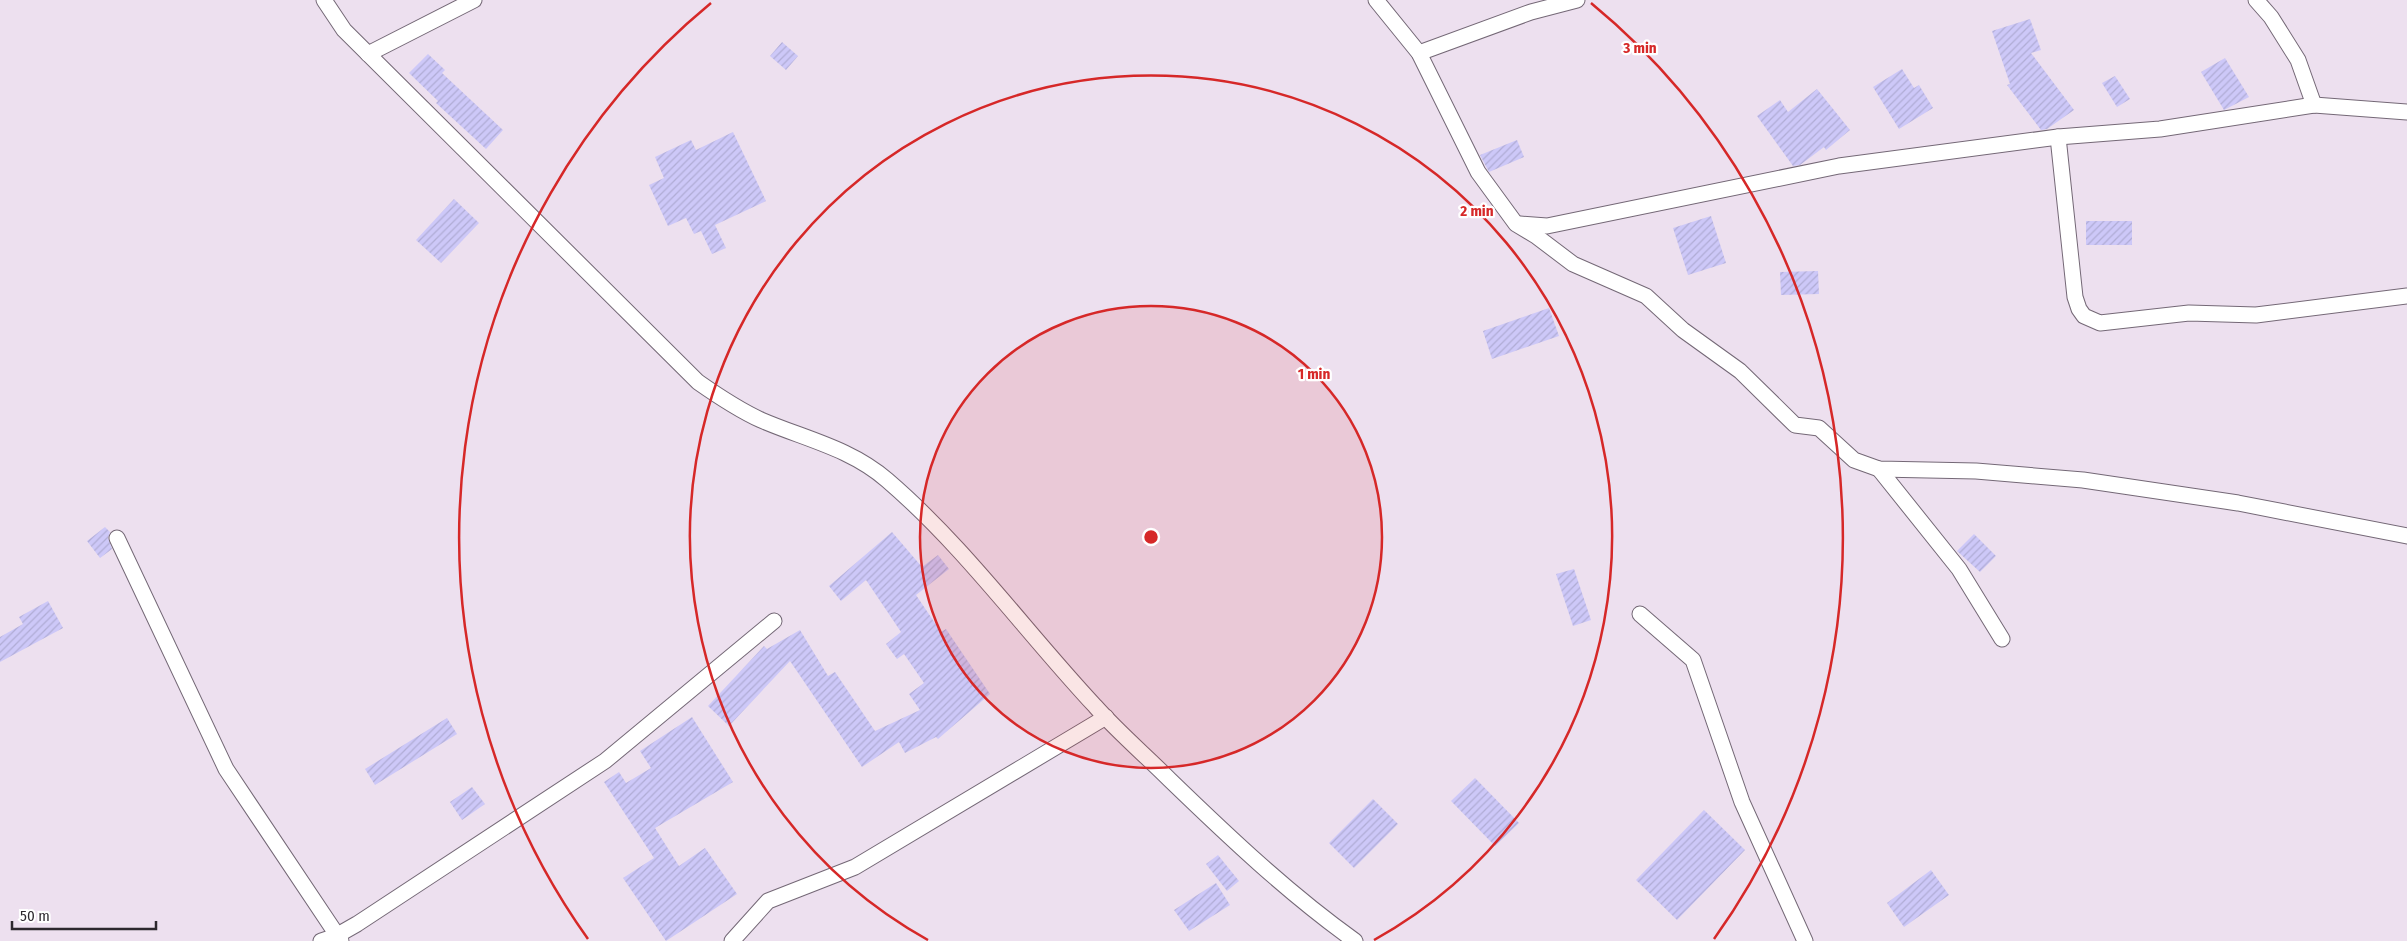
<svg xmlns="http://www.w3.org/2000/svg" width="2407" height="941" viewBox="0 0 2407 941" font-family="'Fira Sans Condensed',sans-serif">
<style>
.building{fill:url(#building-hatch)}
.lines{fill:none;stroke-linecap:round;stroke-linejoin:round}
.street-casing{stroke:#746876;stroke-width:17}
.street{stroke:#fff;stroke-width:15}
.ring{fill:none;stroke:#d62828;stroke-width:2.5}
.centre{fill:#d62828;stroke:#fff;stroke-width:2.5}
.ring-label{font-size:15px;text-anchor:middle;font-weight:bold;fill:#d62828;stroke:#fff;stroke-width:4.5;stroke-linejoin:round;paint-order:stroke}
</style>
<defs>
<pattern id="building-hatch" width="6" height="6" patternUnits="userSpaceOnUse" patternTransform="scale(1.25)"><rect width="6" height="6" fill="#cdc8f8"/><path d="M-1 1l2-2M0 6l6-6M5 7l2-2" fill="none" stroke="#b0acd5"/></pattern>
</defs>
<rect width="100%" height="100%" fill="#ede0ef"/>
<g class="building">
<polygon points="2030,19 2041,50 2031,53 2074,110 2047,129 2041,130 2007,85 2010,84 1992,31"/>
<polygon points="782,42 798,56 786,70 770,56"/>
<polygon points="428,54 445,70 442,73 503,130 486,149 436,103 438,101 409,73"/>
<polygon points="2225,58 2249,97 2224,110 2201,72"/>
<polygon points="1902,69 1914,88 1919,85 1933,108 1899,129 1873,87"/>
<polygon points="2115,76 2130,99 2117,107 2102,83"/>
<polygon points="1817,89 1850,130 1826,150 1824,147 1800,165 1793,166 1757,116 1780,100 1788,112"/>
<polygon points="733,132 766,201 715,225 726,248 712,254 701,231 694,234 686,218 668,226 649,185 664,178 655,157 691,140 696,150"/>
<polygon points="1517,140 1524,157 1489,172 1480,155"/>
<polygon points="454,199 479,223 441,263 416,240"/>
<polygon points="1711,216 1726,263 1688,275 1673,228"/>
<rect x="2086" y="221" width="46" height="24"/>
<polygon points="1818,271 1819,294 1781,295 1780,272"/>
<polygon points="1549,308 1559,336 1492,359 1483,331"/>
<polygon points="105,527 110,532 108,538 112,549 100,558 87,541"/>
<polygon points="892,532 922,567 938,555 949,569 916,595 941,632 946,629 990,694 938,739 936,737 905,753 899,742 862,767 790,661 729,726 708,706 764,646 767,649 800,630 828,676 835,672 875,731 920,710 909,694 924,683 904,654 897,659 886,644 901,632 866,580 841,601 829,586"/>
<polygon points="1974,534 1996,556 1980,572 1957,551"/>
<polygon points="1574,569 1591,620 1573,626 1556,574"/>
<polygon points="48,601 63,628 0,662 0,637 23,624 19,617"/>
<polygon points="692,717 733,782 655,828 679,866 705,848 737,894 666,941 623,878 654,858 604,782 619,772 626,783 651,768 640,751"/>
<polygon points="447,718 457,734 375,785 365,769"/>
<polygon points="1475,778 1519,823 1495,846 1451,801"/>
<polygon points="472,787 485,804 462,820 450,802"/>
<polygon points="1373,799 1398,824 1354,868 1329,843"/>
<polygon points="1704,810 1745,850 1677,920 1636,880"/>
<polygon points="1218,855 1239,881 1227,891 1206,864"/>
<polygon points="1931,870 1949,895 1904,927 1887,903"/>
<polygon points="1216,883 1230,905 1189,931 1174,910"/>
</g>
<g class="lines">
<defs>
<g id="street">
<path d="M324,0L344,30L698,382C718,396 739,410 761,420C805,439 850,448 887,480C965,547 1025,631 1095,706C1118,732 1145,755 1170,780C1229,837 1288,893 1355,941"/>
<polyline points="1376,0 1419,53 1478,172 1516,224 1536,236 1573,264 1646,296 1683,330 1740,371 1795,425 1819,428 1854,460 1879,469 1976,471 2083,480 2238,503 2407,536"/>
<polyline points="2256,0 2271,17 2298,60 2314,105"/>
<polyline points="1419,53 1531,12 1577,0"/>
<polyline points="368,54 474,0"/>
<polyline points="2058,137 2075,297 2079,309 2084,316 2100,323 2189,313 2256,315 2407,296"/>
<polyline points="1520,224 1547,226 1839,166 2058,137 2160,129 2314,105 2407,112"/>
<polyline points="1879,469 1959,569 2002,639"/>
<polyline points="117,538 226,769 341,941"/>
<polyline points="1640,614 1693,660 1742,802 1805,941"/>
<polyline points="321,941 336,936 357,924 605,761 774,621"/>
<polyline points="732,941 768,901 855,867 1106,717"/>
</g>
</defs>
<use href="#street" class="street-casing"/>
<use href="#street" class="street"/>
</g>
<circle cx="1151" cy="537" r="231" fill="#d62828" fill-opacity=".12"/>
<g class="ring">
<circle cx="1151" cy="537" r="231"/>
<path d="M928 940A461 461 0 1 1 1374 940"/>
<path d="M588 939A692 692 0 0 1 711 3M1591 3A692 692 0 0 1 1714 939"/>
</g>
<circle cx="1151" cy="537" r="8" class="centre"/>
<g class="ring-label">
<text x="1640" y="53">3 min</text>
<text x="1477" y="216">2 min</text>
<text x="1314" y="379">1 min</text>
</g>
<path d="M12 921v8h144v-8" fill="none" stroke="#2d282e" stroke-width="2.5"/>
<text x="20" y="921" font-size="15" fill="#2d282e" stroke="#ffffff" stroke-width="4" paint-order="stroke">50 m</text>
</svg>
